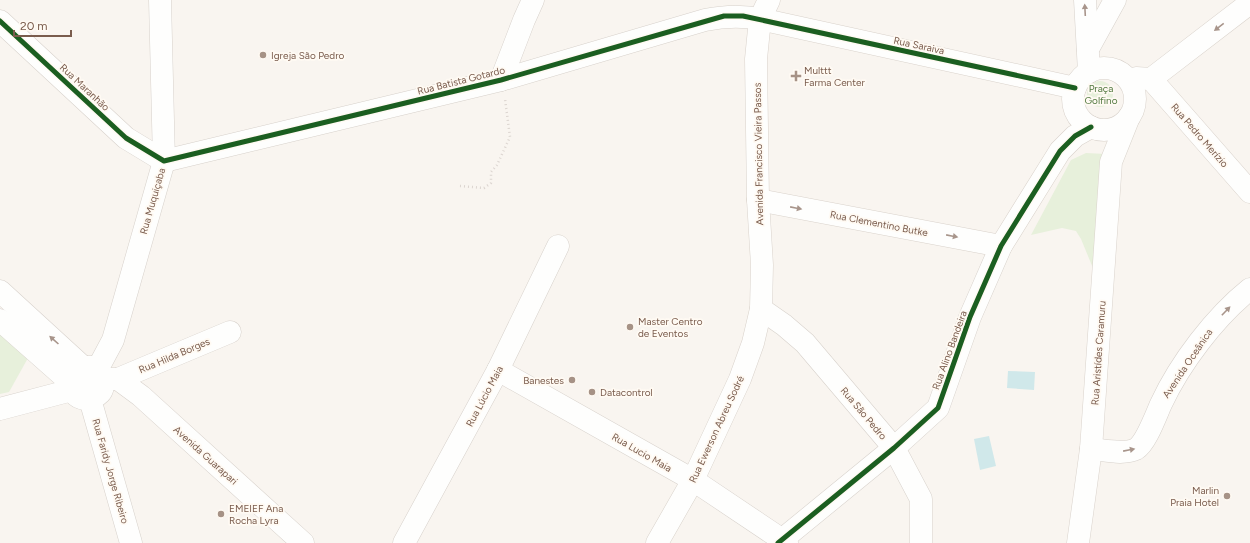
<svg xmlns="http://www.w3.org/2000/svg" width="1250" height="543" viewBox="0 0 1250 543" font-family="Figtree,sans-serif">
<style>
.green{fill:#e7f0db}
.water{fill:#d0e8ea}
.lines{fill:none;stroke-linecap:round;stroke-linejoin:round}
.street-casing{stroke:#d7d1cb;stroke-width:23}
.secondary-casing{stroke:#d9d2cb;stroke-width:23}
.path{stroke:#dcd5d0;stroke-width:2.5;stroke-dasharray:1 3;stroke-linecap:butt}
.street{stroke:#fefefd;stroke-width:22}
.secondary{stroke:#fefefd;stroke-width:22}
.cycleway-casing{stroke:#fffaf3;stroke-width:8}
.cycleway{stroke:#1b5e20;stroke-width:5}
.oneway{fill:#a8958b}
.poi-dot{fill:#a69286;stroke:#fffaf3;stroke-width:1.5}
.labels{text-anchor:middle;stroke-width:3.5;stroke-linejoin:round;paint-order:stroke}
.street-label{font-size:10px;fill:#7a5c4d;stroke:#fffaf3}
.poi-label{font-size:10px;fill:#7a5c4d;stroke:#fffaf3;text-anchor:start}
.park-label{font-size:10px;fill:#537a41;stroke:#fffaf3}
</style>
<rect width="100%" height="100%" fill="#f9f5f0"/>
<g class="green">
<circle cx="1100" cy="94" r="13"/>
<polygon points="1086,153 1106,154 1095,273 1081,239 1076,231 1062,228 1031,235 1071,160"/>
<polygon points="0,334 28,358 9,392 0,394"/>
</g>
<g class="water">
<polygon points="1008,371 1035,372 1034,390 1007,388"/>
<polygon points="989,436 996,466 980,470 974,439"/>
</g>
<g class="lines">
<defs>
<g id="street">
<polyline points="1085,0 1089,72"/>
<path d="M0,21L126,138L164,161L501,80L705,20C724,16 740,15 760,19"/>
<polyline points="1088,49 1115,0"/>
<polyline points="501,80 524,20 533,0"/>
<polyline points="0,291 83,367"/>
<polyline points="761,309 784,325 805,343 894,448 921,499 921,543"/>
<polyline points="0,320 70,382"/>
<path d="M83,367H92L97,370L87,383L103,379C104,383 103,390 100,393C81,412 54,382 83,367Z"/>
<polyline points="97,370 113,340 164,161 160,0"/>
<polyline points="498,370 693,480 787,543"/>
<polyline points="103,379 118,379 141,396 303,543"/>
<polyline points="118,379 230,332"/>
<polyline points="90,399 131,543"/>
<polyline points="0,409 72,390"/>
<path d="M1091,449C1104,450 1124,455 1136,449C1146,443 1156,415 1161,404C1180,363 1215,317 1250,289"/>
<polyline points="404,543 498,370 558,246"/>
<polyline points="778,543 894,448 938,408 970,317 1001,246"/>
</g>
<g id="secondary">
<polyline points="760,19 1075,88"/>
<circle cx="1104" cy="99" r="31"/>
<polyline points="1136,78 1151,79 1250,3"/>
<polyline points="1151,79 1250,192"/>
<polyline points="758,200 1001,246 1060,151 1075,136 1091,127"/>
<polyline points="657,543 693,480 740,379 753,343 761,309 762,265 758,200 756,59 760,19 769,0"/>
<polyline points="1078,543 1091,449 1111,162 1129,117"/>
</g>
</defs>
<use href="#street" class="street-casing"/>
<use href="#secondary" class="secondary-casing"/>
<polyline class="path" points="460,186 484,188 491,183 491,172 497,165 510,137 505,99"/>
<use href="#street" class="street"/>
<use href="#secondary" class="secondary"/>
<defs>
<g id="cycleway">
<polyline points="0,21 126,138 164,161 501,80 724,16 743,16 1075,88"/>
<polyline points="778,543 894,448 938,408 970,317 1001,246 1060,151 1075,136 1091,127"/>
</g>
</defs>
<use href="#cycleway" class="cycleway-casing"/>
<use href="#cycleway" class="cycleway"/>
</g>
<defs><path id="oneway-solid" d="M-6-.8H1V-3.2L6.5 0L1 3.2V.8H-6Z"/></defs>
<g class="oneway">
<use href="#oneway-solid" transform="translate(1085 10) rotate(-93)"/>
<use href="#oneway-solid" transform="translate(1219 27) rotate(142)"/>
<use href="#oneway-solid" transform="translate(796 208) rotate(11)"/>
<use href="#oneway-solid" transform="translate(952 236) rotate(11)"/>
<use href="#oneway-solid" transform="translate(1226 311) rotate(-46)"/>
<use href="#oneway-solid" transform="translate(54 340) rotate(-138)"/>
<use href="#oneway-solid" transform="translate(1129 450) rotate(-11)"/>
</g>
<g class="poi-dot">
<circle cx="263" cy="55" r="4"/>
<path d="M794 70h4v4h4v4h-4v4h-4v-4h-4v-4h4z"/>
<circle cx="630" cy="327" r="4"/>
<circle cx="572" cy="380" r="4"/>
<circle cx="592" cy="392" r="4"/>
<circle cx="1227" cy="496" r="4"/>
<circle cx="221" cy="514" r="4"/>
</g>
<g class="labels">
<g class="street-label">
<text transform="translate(919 45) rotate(12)" y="4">Rua Saraiva</text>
<text transform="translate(461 80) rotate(-14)" y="4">Rua Batista Gotardo</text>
<text transform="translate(85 87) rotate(43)" y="4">Rua Maranhão</text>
<text transform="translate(1200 135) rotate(49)" y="4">Rua Pedro Merízio</text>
<text transform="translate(758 154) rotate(-91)" y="4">Avenida Francisco Vieira Passos</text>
<text transform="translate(152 201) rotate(-74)" y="4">Rua Muquiçaba</text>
<text transform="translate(879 223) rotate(11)" y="4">Rua Clementino Butke</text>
<text transform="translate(949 350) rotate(-70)" y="4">Rua Alino Bandeira</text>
<text transform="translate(1098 353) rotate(-86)" y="4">Rua Aristídes Caramuru</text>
<text transform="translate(174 355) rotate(-23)" y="4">Rua Hilda Borges</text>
<text transform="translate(1187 363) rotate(-56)" y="4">Avenida Oceânica</text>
<text transform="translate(484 396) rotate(-62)" y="4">Rua Lúcio Maia</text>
<text transform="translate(864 413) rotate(50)" y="4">Rua São Pedro</text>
<text transform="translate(716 429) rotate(-65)" y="4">Rua Ewerson Abreu Sodré</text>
<text transform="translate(642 452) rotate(30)" y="4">Rua Lucio Maia</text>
<text transform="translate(206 455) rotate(42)" y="4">Avenida Guarapari</text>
<text transform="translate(111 471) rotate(74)" y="4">Rua Faridy Jorge Ribeiro</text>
</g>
<g class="poi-label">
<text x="271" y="59">Igreja São Pedro</text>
<text x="804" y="74">Multtt<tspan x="804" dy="12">Farma Center</tspan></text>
<text x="638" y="325">Master Centro<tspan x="638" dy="12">de Eventos</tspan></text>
<text x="564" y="384" text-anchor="end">Banestes</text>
<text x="600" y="396">Datacontrol</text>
<text x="1219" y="494" text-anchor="end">Marlin<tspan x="1219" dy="12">Praia Hotel</tspan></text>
<text x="229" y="512">EMEIEF Ana<tspan x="229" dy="12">Rocha Lyra</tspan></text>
</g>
<g class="park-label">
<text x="1101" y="92">Praça<tspan x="1101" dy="12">Golfino</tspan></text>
</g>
</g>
<path d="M14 30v6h57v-6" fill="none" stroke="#7a5c4d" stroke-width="2"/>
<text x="20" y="30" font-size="12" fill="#7a5c4d" stroke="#fffaf3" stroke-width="3" paint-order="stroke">20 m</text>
</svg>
